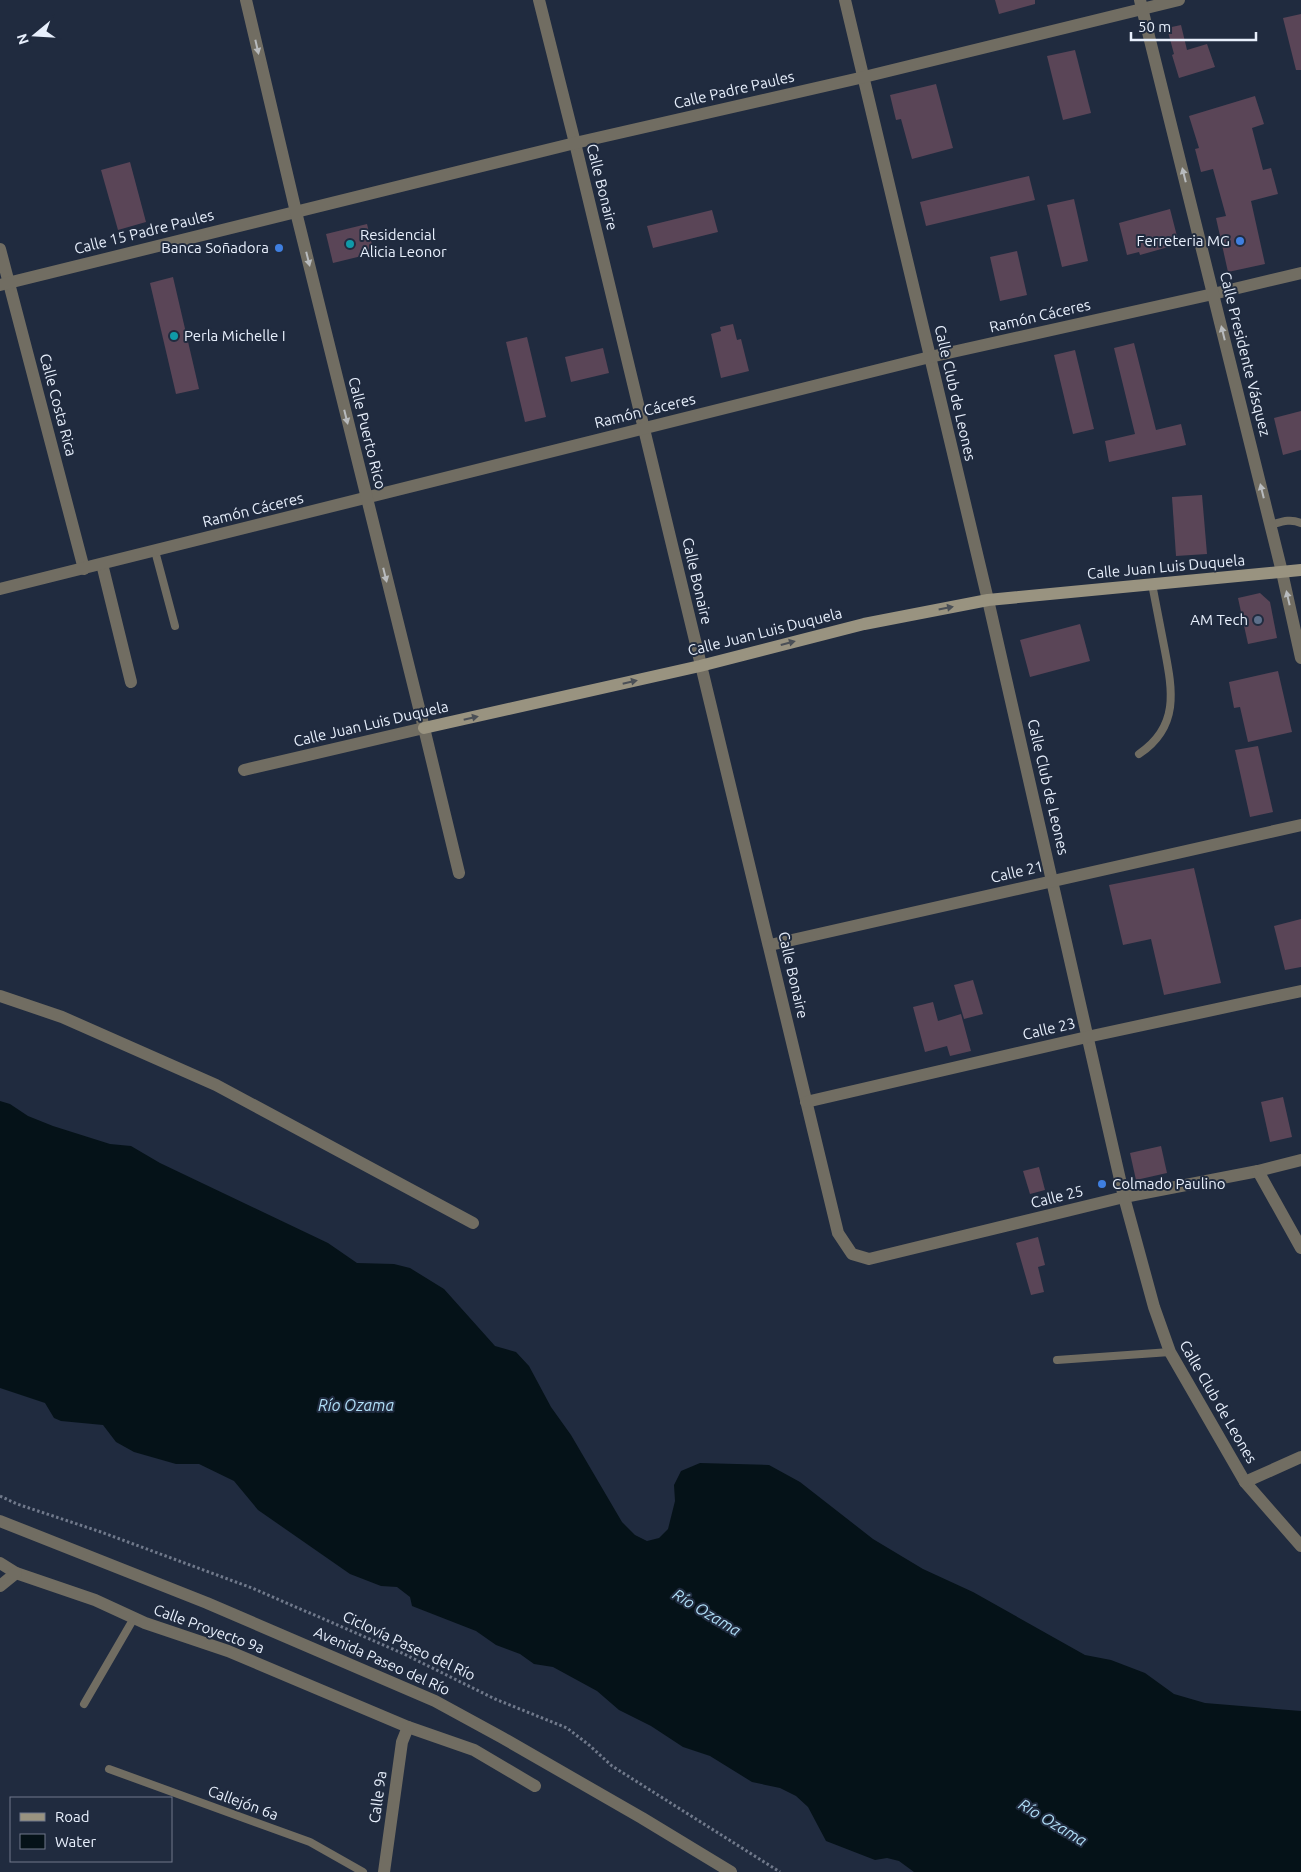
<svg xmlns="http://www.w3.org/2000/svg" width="1301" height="1872" viewBox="0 0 1301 1872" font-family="Ubuntu,sans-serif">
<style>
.water{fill:#051218}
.building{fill:#5a4557}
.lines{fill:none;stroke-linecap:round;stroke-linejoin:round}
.path{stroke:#70798b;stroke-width:3;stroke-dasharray:2.5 2.5;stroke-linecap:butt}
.service{stroke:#716d62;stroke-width:8}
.minor{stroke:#716d62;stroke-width:12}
.tertiary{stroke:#716d62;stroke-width:12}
.secondary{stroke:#999380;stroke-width:12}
.oneway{fill:#b8bbbe}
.oneway2{fill:#4a4f56}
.shop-dot{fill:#3f7fe0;stroke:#202b3f;stroke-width:2}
.culture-dot{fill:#0f9aa8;stroke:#202b3f;stroke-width:2}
.service-dot{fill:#5c6f8a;stroke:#202b3f;stroke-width:2}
.labels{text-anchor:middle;stroke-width:4;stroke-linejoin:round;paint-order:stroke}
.street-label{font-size:15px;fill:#e7effc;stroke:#202b3f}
.poi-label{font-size:15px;fill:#e7effc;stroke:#202b3f;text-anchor:start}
.water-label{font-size:16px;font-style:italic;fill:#b0dff7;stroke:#202b3f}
</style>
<rect width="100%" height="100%" fill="#202b3f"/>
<polygon class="water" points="0,1101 10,1104 28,1116 53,1126 110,1144 131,1146 160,1163 328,1243 357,1263 394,1264 410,1268 444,1289 495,1346 516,1352 529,1366 551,1407 571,1435 622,1522 635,1535 647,1541 659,1538 668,1529 675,1501 674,1485 681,1471 700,1463 769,1465 800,1482 873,1539 923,1569 973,1592 1085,1655 1111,1660 1145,1673 1174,1694 1205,1703 1301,1711 1301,1872 914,1872 899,1861 887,1858 875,1860 826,1841 808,1807 796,1796 780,1788 752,1782 710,1756 683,1747 651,1726 619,1710 597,1691 553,1667 534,1664 520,1654 496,1645 476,1631 412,1606 410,1597 397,1587 381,1586 350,1574 258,1510 234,1481 199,1464 176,1464 134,1452 116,1442 103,1425 61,1421 54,1418 45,1403 0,1388"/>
<g class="building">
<polygon points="995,0 1035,0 1035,4 999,14"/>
<polygon points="1301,14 1301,70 1296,70 1283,18"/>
<polygon points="1181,25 1187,50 1207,44 1215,67 1179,78 1172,55 1174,54 1167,28"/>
<polygon points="1075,50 1091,113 1063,120 1047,56"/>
<polygon points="936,84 953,148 912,159 901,119 896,120 890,95"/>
<polygon points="1255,96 1264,124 1252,128 1263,170 1271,168 1278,194 1251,201 1265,264 1228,272 1216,218 1226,216 1213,169 1201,172 1195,149 1199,148 1189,116"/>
<polygon points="130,162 146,222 118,230 101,170"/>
<polygon points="1029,176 1035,200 926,226 920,202"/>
<polygon points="1074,199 1088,261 1062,267 1047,205"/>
<polygon points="1170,209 1179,244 1140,255 1139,252 1127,255 1119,223"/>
<polygon points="712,210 718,232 653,248 647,226"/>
<polygon points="367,224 374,253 333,263 326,234"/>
<polygon points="1017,251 1027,295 1000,301 990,257"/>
<polygon points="173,277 199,389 176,394 150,283"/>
<polygon points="733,324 737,340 741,339 749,371 721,378 711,334 721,331 720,327"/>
<polygon points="527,337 546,417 525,422 506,342"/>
<polygon points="1134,343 1156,430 1181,424 1186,445 1109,462 1105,441 1135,434 1114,348"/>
<polygon points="603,348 609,373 571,382 565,357"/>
<polygon points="1075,350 1094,429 1073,434 1054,355"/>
<polygon points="1301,411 1301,450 1283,455 1274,418"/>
<polygon points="1202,495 1207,554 1176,556 1172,497"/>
<polygon points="1260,593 1270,602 1277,638 1248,644 1238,598"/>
<polygon points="1080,624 1090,661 1030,677 1020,640"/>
<polygon points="1278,671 1292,732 1248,742 1240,707 1234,708 1229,682"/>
<polygon points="1258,746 1273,812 1250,817 1235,750"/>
<polygon points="1194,868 1221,983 1164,995 1151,939 1123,945 1109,885"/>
<polygon points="1301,919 1301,967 1285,970 1274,926"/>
<polygon points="973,980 983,1014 964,1019 954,985"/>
<polygon points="933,1002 938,1021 961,1014 971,1051 950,1056 947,1046 925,1052 913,1007"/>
<polygon points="1283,1097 1292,1137 1270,1142 1261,1102"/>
<polygon points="1161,1146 1167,1173 1136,1180 1130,1153"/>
<polygon points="1039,1167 1045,1190 1030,1194 1023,1171"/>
<polygon points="1038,1237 1045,1265 1038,1267 1044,1292 1031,1295 1016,1243"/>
</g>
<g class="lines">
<polyline class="path" points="0,1496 17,1504 101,1532 252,1588 402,1653 495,1699 567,1728 589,1745 612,1766 780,1872"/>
<g class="service">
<path d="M1270,525C1281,522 1290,518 1301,523"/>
<polyline points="155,551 175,626"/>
<path d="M1139,754C1181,726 1172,688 1164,646C1160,625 1156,605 1152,584"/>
<polyline points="1057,1360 1170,1352"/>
<polyline points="84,1704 134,1618"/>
<polyline points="109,1769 310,1842 363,1872"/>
</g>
<g class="minor">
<polyline points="539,0 575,143 838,1233 852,1254 869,1259 1124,1197 1258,1171 1301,1160"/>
<polyline points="845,0 988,600 1124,1197 1154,1307 1170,1352 1245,1482 1301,1546"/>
<polyline points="0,249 84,569"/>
<polyline points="0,285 575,143 864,77 1179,0"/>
<polyline points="102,564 131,682"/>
<polyline points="0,589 930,357 1213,294 1301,273"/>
<polyline points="244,770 424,728 459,873"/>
<polyline points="770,945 1301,825"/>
<polyline points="0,996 62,1017 216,1085 473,1223"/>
<polyline points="806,1102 1087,1037 1301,991"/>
<polyline points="1258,1171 1301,1248"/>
<polyline points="1245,1482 1301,1457"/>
<polyline points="0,1563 16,1573 95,1600 145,1623 228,1651 408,1727 474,1750 535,1786"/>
<polyline points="0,1586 16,1573"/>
<polyline points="384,1872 402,1742 408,1727"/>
</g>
<g class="tertiary">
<polyline points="246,0 296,212 424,728"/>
<polyline points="1140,0 1282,572 1301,658"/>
<polyline points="0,1521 207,1603 435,1701 501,1737 642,1818 731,1872"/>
</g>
<polyline class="secondary" points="424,728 700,666 864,624 988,600 1301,570"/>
</g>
<defs><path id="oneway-solid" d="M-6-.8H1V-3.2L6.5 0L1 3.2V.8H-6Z" transform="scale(1.25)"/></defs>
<g class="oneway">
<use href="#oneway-solid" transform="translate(257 47) rotate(77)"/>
<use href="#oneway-solid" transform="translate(1184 175) rotate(-104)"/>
<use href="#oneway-solid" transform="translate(308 259) rotate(76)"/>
<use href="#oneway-solid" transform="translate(1223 333) rotate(-104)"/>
<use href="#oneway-solid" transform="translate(346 417) rotate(76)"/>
<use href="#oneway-solid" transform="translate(1262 491) rotate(-104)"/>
<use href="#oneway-solid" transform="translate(385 575) rotate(76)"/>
<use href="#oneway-solid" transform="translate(1288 598) rotate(-103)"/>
</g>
<g class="oneway2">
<use href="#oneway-solid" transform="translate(946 608) rotate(-11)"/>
<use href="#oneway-solid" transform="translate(788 643) rotate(-15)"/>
<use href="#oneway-solid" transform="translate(630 682) rotate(-13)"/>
<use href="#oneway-solid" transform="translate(471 718) rotate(-13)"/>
</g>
<g class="shop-dot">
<circle cx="1240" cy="241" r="5"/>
<circle cx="279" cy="248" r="5"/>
<circle cx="1102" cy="1184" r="5"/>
</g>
<g class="culture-dot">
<circle cx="350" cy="244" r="5"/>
<circle cx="174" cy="336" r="5"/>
</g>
<circle class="service-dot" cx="1258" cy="620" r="5"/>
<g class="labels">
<g class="street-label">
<text transform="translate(734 90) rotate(-13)" y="5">Calle Padre Paules</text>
<text transform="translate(602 187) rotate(76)" y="5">Calle Bonaire</text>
<text transform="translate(144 232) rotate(-14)" y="5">Calle 15 Padre Paules</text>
<text transform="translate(1040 316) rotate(-13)" y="5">Ramón Cáceres</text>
<text transform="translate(1245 354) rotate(76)" y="5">Calle Presidente Vásquez</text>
<text transform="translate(955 393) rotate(77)" y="5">Calle Club de Leones</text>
<text transform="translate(58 405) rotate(75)" y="5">Calle Costa Rica</text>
<text transform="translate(645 411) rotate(-14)" y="5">Ramón Cáceres</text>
<text transform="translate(367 433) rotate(76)" y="5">Calle Puerto Rico</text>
<text transform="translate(253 510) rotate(-14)" y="5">Ramón Cáceres</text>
<text transform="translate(1166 567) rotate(-5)" y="5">Calle Juan Luis Duquela</text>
<text transform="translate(697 581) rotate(77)" y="5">Calle Bonaire</text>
<text transform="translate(765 632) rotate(-14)" y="5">Calle Juan Luis Duquela</text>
<text transform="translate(371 724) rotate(-13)" y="5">Calle Juan Luis Duquela</text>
<text transform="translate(1048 787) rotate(77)" y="5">Calle Club de Leones</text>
<text transform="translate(1017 872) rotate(-13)" y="5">Calle 21</text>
<text transform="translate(793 975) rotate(77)" y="5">Calle Bonaire</text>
<text transform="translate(1049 1029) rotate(-13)" y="5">Calle 23</text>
<text transform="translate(1057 1197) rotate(-14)" y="5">Calle 25</text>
<text transform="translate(1218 1402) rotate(60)" y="5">Calle Club de Leones</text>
<text transform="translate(209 1629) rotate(20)" y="5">Calle Proyecto 9a</text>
<text transform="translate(409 1646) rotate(25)" y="5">Ciclovía Paseo del Río</text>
<text transform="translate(382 1661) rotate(24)" y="5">Avenida Paseo del Río</text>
<text transform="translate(378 1797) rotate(-82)" y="5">Calle 9a</text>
<text transform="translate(243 1803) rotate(20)" y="5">Callejón 6a</text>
</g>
<g class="poi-label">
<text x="360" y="240">Residencial<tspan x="360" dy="17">Alicia Leonor</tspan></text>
<text x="1230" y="246" text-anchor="end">Ferreteria MG</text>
<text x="269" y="253" text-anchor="end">Banca Soñadora</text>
<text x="184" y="341">Perla Michelle I</text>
<text x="1248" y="625" text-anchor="end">AM Tech</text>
<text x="1112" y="1189">Colmado Paulino</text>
</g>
<g class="water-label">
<text x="356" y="1411">Río Ozama</text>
<text transform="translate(707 1612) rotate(31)" y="6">Río Ozama</text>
<text transform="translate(1053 1822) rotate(31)" y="6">Río Ozama</text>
</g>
</g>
<rect x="10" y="1797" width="162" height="65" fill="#202b3f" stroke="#70798b"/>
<rect x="20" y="1813" width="25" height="8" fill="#999380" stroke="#70798b"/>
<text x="55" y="1822" font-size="15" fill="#e7effc">Road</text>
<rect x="20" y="1834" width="25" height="15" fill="#051218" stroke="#70798b"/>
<text x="55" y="1847" font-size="15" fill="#e7effc">Water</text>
<g transform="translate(35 35) rotate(252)" stroke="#202b3f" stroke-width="4" paint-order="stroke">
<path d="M0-4L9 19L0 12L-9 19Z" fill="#e7effc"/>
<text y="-8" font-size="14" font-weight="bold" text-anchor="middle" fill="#e7effc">N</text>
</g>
<path d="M1131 32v8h125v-8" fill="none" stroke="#e7effc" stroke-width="2.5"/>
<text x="1138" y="32" font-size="15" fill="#e7effc" stroke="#202b3f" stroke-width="4" paint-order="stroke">50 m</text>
</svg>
